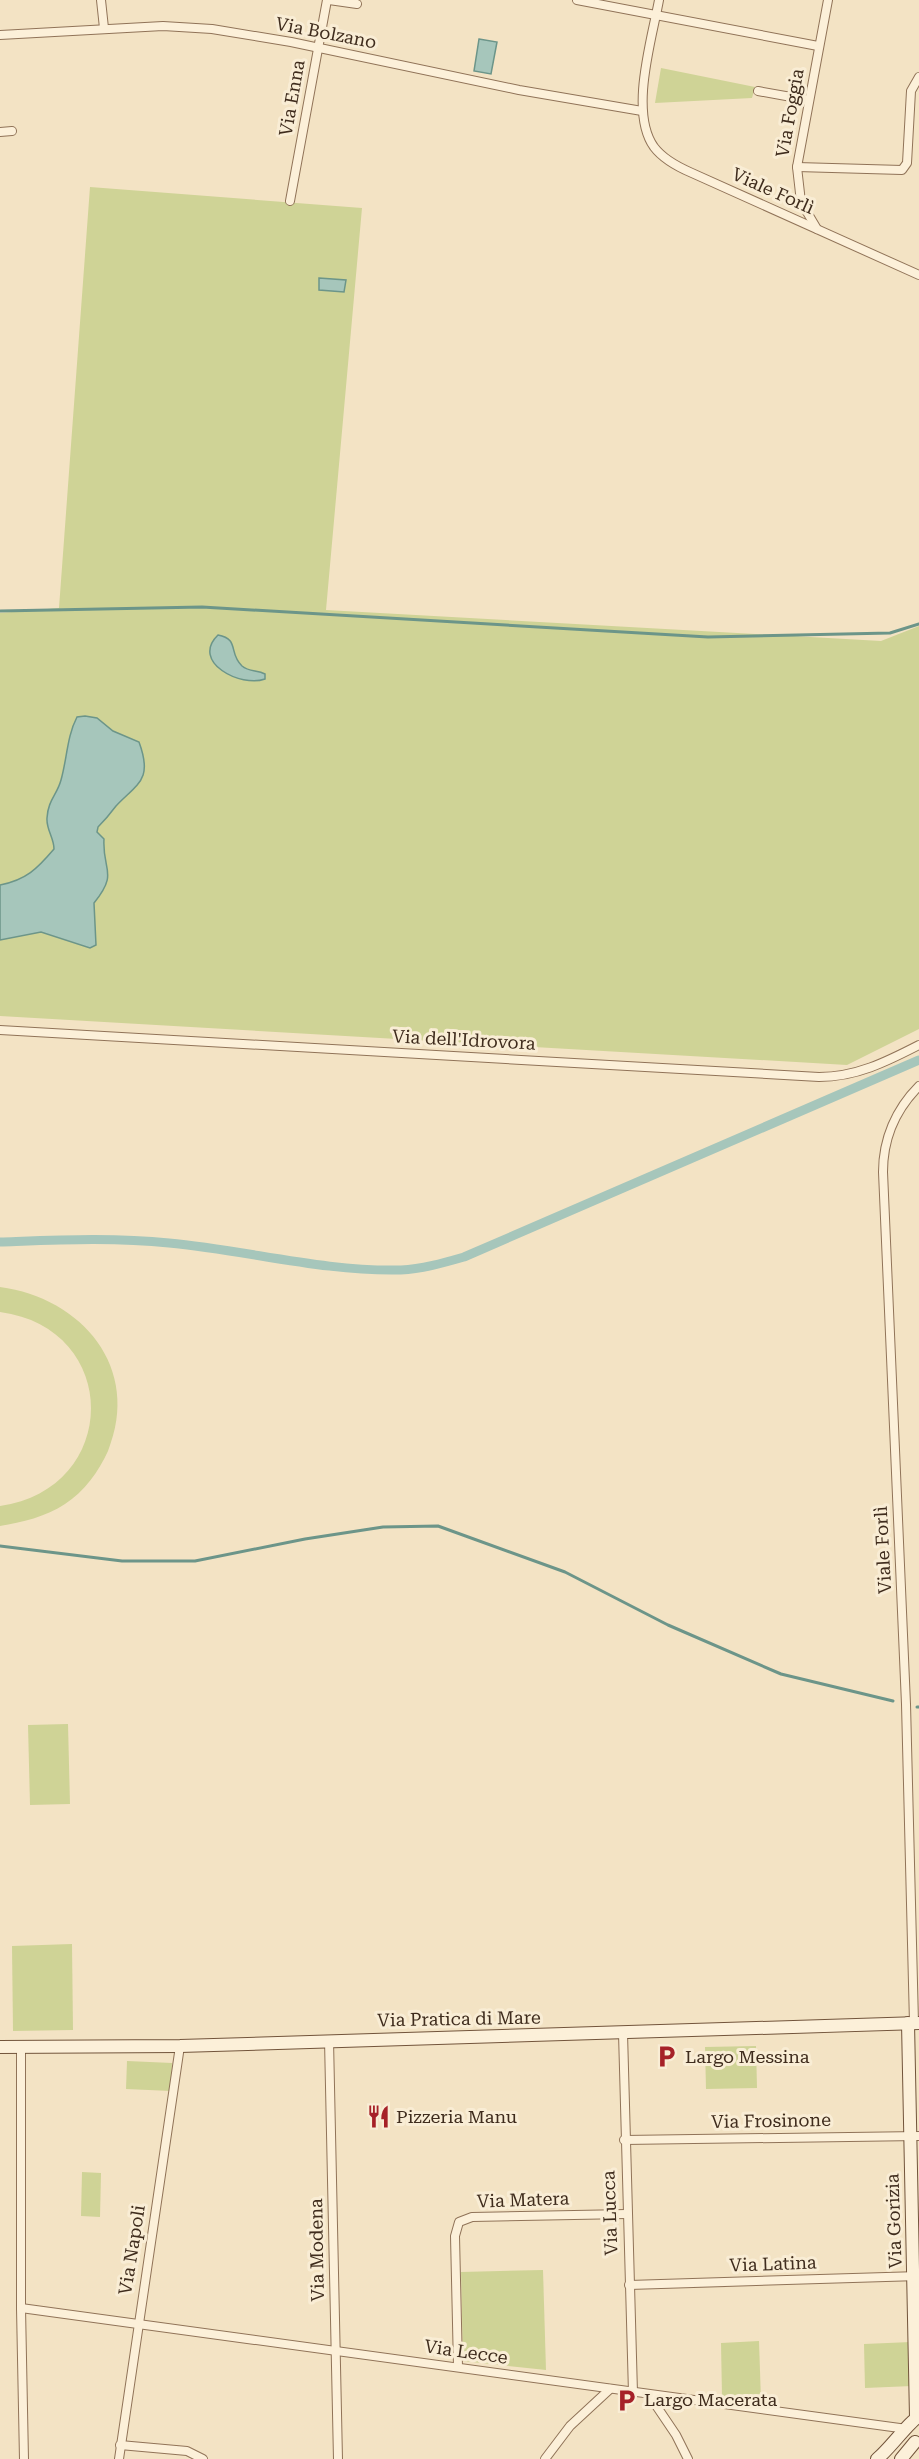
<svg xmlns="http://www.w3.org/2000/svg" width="919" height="2459" viewBox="0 0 919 2459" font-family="'Roboto Serif',serif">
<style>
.green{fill:#cfd396}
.water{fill:#a6c6bb;stroke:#6c9589;stroke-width:1.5}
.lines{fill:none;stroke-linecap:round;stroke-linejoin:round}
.stream{stroke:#6c9589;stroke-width:3}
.canal{stroke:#a6c6bb;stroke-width:9}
.street-casing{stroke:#907358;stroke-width:10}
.secondary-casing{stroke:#72543b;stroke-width:14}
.street{stroke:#fcf0d9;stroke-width:8}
.secondary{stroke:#fcf0d9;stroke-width:12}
.labels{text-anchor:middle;stroke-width:6;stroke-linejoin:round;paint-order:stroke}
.street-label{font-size:18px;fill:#3f2c1d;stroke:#f9edd5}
.poi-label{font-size:18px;fill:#3f2c1d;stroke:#f9edd5;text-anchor:start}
</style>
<rect width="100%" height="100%" fill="#f3e3c4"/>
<g class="green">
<polygon points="661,68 755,87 752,98 655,103"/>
<polygon points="90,187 362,208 326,610 881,641 919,626 919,1029 847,1065 0,1016 0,613 59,608"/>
<path d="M0,1287C82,1298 142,1368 108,1451C99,1471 84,1492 65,1504C46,1517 22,1522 0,1526V1506C121,1489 122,1328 0,1312Z"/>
<polygon points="68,1724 70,1804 30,1805 28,1725"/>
<polygon points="72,1944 73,2030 13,2031 12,1946"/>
<polygon points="756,2046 757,2088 706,2089 705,2047"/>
<polygon points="127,2061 172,2063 171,2091 126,2089"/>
<polygon points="82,2172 101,2173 100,2217 81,2216"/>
<polygon points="543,2270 546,2370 463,2361 461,2272"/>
<polygon points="759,2341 761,2401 722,2396 721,2343"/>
<polygon points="911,2342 912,2386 865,2388 864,2344"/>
</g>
<g class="water">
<polygon points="479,39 497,42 491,74 474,71"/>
<polygon points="319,278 346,280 344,292 319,290"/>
<path d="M218,635C240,639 228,653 242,666C249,672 257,670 265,674V679C241,688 190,662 218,635Z"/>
<path d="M85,716L97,718L113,731L139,742C153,780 138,783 116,806C110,814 105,820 98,827L97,832L104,839C102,871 119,872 94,903L96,945L90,948L41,932L0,940V885C26,880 37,869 54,849C54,838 46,829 47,818C48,800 57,795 61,780C67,759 67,736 77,717Z"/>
</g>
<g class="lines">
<g class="stream">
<polyline points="0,611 202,607 708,637 890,633 919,624"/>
<polyline points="0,1546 122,1561 195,1561 305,1539 383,1527 438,1526 565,1572 668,1625 781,1674 893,1701"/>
<polyline points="917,1707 919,1707"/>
</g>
<path class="canal" d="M0,1242C56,1240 113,1237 169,1243C246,1250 324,1272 401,1270C422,1269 443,1263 464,1257L919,1060"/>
<defs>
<g id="street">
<polyline points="101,0 104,28"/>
<polyline points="329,0 357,4"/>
<polyline points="577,0 818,46"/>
<path d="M659,0C652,39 629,112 654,147C663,159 678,167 692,173L919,275"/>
<polyline points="0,35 163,26 212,29 291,42 519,90 642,111"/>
<polyline points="758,91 808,100"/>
<polyline points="0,132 12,131"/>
<polyline points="797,167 902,170 907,163 911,91 919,77"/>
<polyline points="290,201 327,0"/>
<polyline points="817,229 801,202 797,167 828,0"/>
<path d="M0,1030L819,1077C856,1077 886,1062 919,1045"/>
<path d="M914,2023L906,1704L883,1172C883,1139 896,1109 919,1086"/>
<polyline points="623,2033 633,2393"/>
<polyline points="329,2040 338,2459"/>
<polyline points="21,2046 21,2308 24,2459"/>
<polyline points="624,2140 919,2136"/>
<polyline points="629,2285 919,2276"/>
<polyline points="21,2308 907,2429"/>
<polyline points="458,2367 455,2236 459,2222 472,2217 627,2214"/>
<polyline points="649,2395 676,2435 688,2459"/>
<polyline points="120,2445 187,2451 203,2459"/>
<polyline points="119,2459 180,2046"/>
<polyline points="545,2459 570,2426 610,2389"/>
</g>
<g id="secondary">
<polyline points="908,2023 916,2417"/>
<polyline points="0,2047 180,2046 919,2023"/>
<path d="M877,2459C889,2450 911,2419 919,2417"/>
<polyline points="901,2459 915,2442"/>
</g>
</defs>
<use href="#street" class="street-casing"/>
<use href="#secondary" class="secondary-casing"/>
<use href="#street" class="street"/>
<use href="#secondary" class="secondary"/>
</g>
<defs>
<symbol id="parking-bare" viewBox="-9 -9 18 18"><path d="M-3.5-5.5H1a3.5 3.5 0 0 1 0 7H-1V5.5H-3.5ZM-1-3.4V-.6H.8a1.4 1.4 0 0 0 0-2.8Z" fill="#a62128" stroke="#f9edd5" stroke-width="2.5" paint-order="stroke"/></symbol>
<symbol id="restaurant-bare" viewBox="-9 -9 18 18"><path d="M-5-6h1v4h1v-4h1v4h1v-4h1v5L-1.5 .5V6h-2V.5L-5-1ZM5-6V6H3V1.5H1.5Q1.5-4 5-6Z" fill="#a62128" stroke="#f9edd5" stroke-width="2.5" paint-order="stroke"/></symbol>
</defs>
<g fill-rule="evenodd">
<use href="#parking-bare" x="650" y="2040" width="33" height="33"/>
<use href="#restaurant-bare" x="362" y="2100" width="33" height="33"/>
<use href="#parking-bare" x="610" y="2384" width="33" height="33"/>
</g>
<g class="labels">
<g class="street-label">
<text transform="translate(326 33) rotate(11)" y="6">Via Bolzano</text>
<text transform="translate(292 98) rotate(-80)" y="6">Via Enna</text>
<text transform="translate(790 113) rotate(-80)" y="6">Via Foggia</text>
<text transform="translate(773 191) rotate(24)" y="6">Viale Forlì</text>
<text transform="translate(464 1040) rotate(3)" y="6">Via dell'Idrovora</text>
<text transform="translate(883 1550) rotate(-93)" y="6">Viale Forlì</text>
<text transform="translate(459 2019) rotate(-1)" y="6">Via Pratica di Mare</text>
<text transform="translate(771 2121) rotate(-1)" y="6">Via Frosinone</text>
<text transform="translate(523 2200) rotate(-2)" y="6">Via Matera</text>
<text transform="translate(610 2213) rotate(-92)" y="6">Via Lucca</text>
<text transform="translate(894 2221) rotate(-92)" y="6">Via Gorizia</text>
<text transform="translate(132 2250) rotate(-81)" y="6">Via Napoli</text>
<text transform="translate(317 2250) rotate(-91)" y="6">Via Modena</text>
<text transform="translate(773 2264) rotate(-2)" y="6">Via Latina</text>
<text transform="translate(466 2352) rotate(8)" y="6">Via Lecce</text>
</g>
<g class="poi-label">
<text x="685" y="2063">Largo Messina</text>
<text x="396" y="2123">Pizzeria Manu</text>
<text x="644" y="2406">Largo Macerata</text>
</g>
</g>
</svg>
